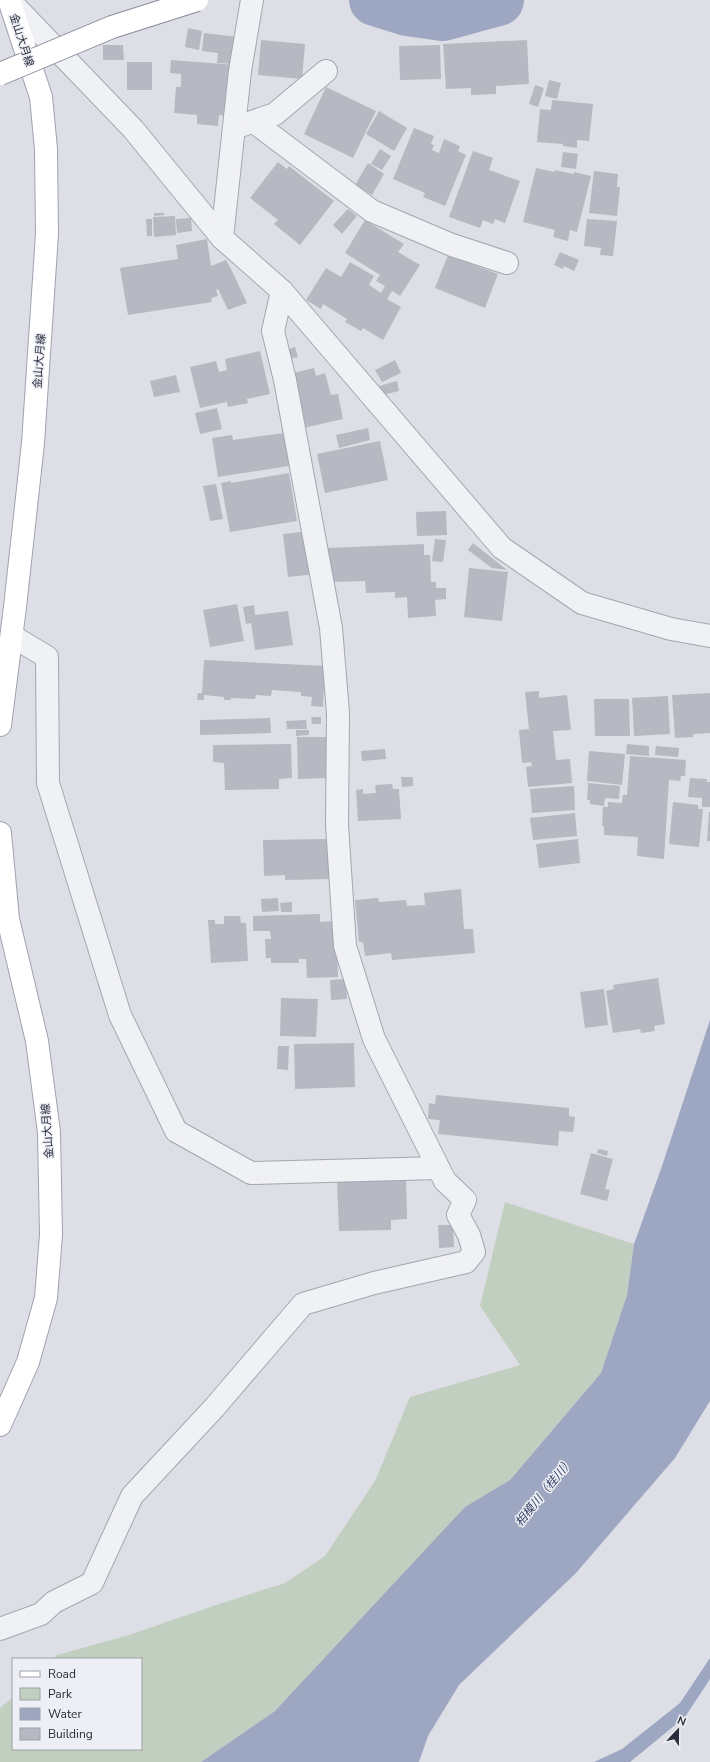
<svg xmlns="http://www.w3.org/2000/svg" width="710" height="1762" viewBox="0 0 710 1762" font-family="'Nunito Sans','Noto Sans JP',sans-serif">
<style>
.green{fill:#c1cfc0}
.water{fill:#9da7c2}
.lines{fill:none;stroke-linecap:round;stroke-linejoin:round}
.river{stroke:#9da7c2;stroke-width:52}
.building{fill:#b6b8c2}
.minor-casing{stroke:#a4a6af;stroke-width:24}
.major-casing{stroke:#9fa2b0;stroke-width:24}
.minor{stroke:#f0f1f5;stroke-width:22}
.major{stroke:#fff;stroke-width:22}
.highway-bridge-casing{stroke:#878b9b;stroke-width:24;stroke-linecap:butt}
.highway-bridge{stroke:#fff;stroke-width:22}
.labels{text-anchor:middle;stroke-width:3;stroke-linejoin:round;paint-order:stroke}
.street-label{font-size:11px;fill:#292c3b;stroke:#edeff4}
.water-label{font-size:12px;font-style:italic;fill:#38436a;stroke:#edeff4}
</style>
<rect width="100%" height="100%" fill="#dedfe6"/>
<polygon class="green" points="505,1202 634,1244 627,1295 601,1373 510,1480 275,1711 201,1762 0,1762 0,1708 13,1697 13,1749 141,1749 141,1659 53,1659 57,1655 129,1635 219,1604 285,1583 325,1556 375,1481 410,1397 520,1365 480,1306"/>
<g class="water">
<polygon points="710,1020 710,1401 675,1458 576,1573 459,1685 428,1736 419,1762 201,1762 275,1711 465,1507 510,1480 601,1373 627,1295 634,1244 662,1166"/>
<polygon points="710,1658 710,1679 685,1717 630,1762 594,1762 622,1749 680,1703"/>
</g>
<g class="lines">
<polyline class="river" points="375,0 407,10 443,15 498,0"/>
</g>
<g class="building">
<polygon points="188,28 202,31 199,50 185,47"/>
<polygon points="204,33 238,37 235,64 217,63 218,53 202,51"/>
<polygon points="261,40 305,44 302,79 258,75"/>
<polygon points="527,40 529,84 496,86 496,94 471,95 471,88 446,89 443,44"/>
<polygon points="103,45 123,45 124,60 103,60"/>
<polygon points="440,45 441,79 400,80 399,46"/>
<polygon points="171,60 236,65 227,116 219,115 218,126 197,124 197,115 174,113 176,87 181,87 181,74 170,73"/>
<rect x="127" y="62" width="25" height="28"/>
<polygon points="549,80 561,83 557,99 545,96"/>
<polygon points="535,85 544,88 538,107 529,104"/>
<polygon points="326,87 376,111 353,158 304,134"/>
<polygon points="552,100 593,104 589,141 577,140 577,148 563,146 563,144 537,142 540,109 551,110"/>
<polygon points="379,111 407,128 394,151 366,134"/>
<polygon points="414,128 434,136 431,144 434,145 432,150 439,153 444,139 460,146 458,151 466,155 445,206 423,197 425,193 393,179"/>
<polygon points="380,149 391,156 382,170 371,164"/>
<polygon points="473,151 493,158 489,170 520,181 505,223 495,219 493,224 483,220 480,228 449,217"/>
<polygon points="563,152 578,154 576,169 561,167"/>
<polygon points="278,162 287,169 289,166 334,201 300,245 274,224 278,220 250,198"/>
<polygon points="368,163 384,174 372,195 355,185"/>
<polygon points="536,168 555,172 555,170 574,174 574,172 591,176 577,232 570,230 568,241 553,237 555,230 523,222"/>
<polygon points="594,171 618,174 617,187 620,187 617,216 589,213"/>
<polygon points="348,209 357,216 342,234 333,225"/>
<polygon points="154,213 164,213 164,215 154,216"/>
<polygon points="175,216 176,235 154,237 153,217"/>
<polygon points="191,218 192,231 177,233 176,219"/>
<polygon points="146,219 152,219 152,236 147,236"/>
<polygon points="587,219 617,221 613,256 600,255 601,248 584,246"/>
<polygon points="365,220 404,244 398,252 420,265 400,296 392,291 387,299 401,307 383,340 363,328 361,331 345,322 347,319 323,304 321,309 306,300 326,268 341,277 350,262 374,276 369,285 381,293 385,286 376,281 380,275 345,253"/>
<polygon points="207,239 211,266 226,260 231,269 247,303 228,310 218,289 216,290 218,296 211,298 212,302 128,315 120,268 178,259 176,245"/>
<polygon points="560,252 579,260 574,271 564,266 563,269 554,265"/>
<polygon points="448,255 498,274 485,308 435,288"/>
<polygon points="295,347 298,357 289,359 286,350"/>
<polygon points="260,351 270,394 247,399 248,403 228,407 227,402 200,408 190,367 216,361 219,372 227,370 225,359"/>
<polygon points="395,360 401,373 382,382 375,370"/>
<polygon points="314,368 316,376 325,373 331,395 338,394 343,419 303,428 290,374"/>
<polygon points="176,375 180,392 154,397 150,381"/>
<polygon points="397,381 399,391 378,396 376,387"/>
<polygon points="217,408 222,429 200,434 195,413"/>
<polygon points="368,428 370,440 339,448 336,435"/>
<polygon points="284,433 289,466 218,477 212,438 232,435 233,440"/>
<polygon points="380,441 388,480 325,493 317,454"/>
<polygon points="289,473 297,521 230,532 221,483 231,481 231,483"/>
<polygon points="216,484 223,519 210,521 203,486"/>
<polygon points="446,511 447,535 417,536 416,512"/>
<polygon points="310,531 315,574 288,577 283,534"/>
<polygon points="435,539 446,540 443,562 432,561"/>
<polygon points="473,543 507,570 492,568 468,550"/>
<polygon points="424,544 424,555 430,555 431,582 436,582 436,588 446,588 446,599 435,600 436,616 408,618 407,597 395,598 395,592 366,593 365,581 330,582 328,548"/>
<polygon points="469,568 508,572 502,621 464,617"/>
<polygon points="237,604 244,641 210,647 203,610"/>
<polygon points="254,605 255,615 288,611 293,645 255,650 251,623 246,624 243,607"/>
<polygon points="204,660 325,666 323,707 311,706 312,697 301,696 301,692 272,690 271,696 256,695 255,699 231,698 231,700 224,700 224,697 204,695 204,700 197,700 198,693 202,693"/>
<polygon points="539,691 539,698 567,695 571,730 553,731 556,760 570,759 572,783 528,787 526,767 532,766 531,762 522,763 519,730 529,729 525,692"/>
<polygon points="710,693 710,733 693,734 693,737 675,738 672,695"/>
<polygon points="668,696 670,734 634,736 632,698"/>
<polygon points="594,699 629,699 630,736 595,736"/>
<polygon points="311,717 321,717 321,724 312,724"/>
<polygon points="270,718 271,733 200,735 200,720"/>
<polygon points="306,720 307,729 287,729 286,721"/>
<polygon points="296,730 309,730 309,735 296,736"/>
<polygon points="297,737 327,737 328,778 298,779"/>
<polygon points="291,744 292,778 279,779 279,789 225,790 224,763 213,762 213,745"/>
<polygon points="627,744 649,746 649,756 626,754"/>
<polygon points="656,746 679,748 678,757 655,755"/>
<polygon points="385,749 386,759 362,761 361,751"/>
<polygon points="589,751 625,754 622,785 587,781"/>
<polygon points="630,756 686,760 685,776 681,776 680,781 669,780 664,859 637,856 638,837 604,835 604,826 602,826 603,807 608,807 608,802 622,803 623,795 627,795"/>
<polygon points="401,777 413,777 413,786 402,787"/>
<polygon points="690,778 707,779 707,782 710,782 710,807 702,807 702,798 688,797"/>
<polygon points="588,783 620,786 619,799 605,798 604,806 590,804 590,800 587,800"/>
<polygon points="392,784 393,789 399,789 401,819 358,821 356,790 363,789 363,794 376,793 375,785"/>
<polygon points="574,786 575,810 532,813 530,789"/>
<polygon points="673,802 698,805 698,809 703,809 699,847 669,844"/>
<polygon points="709,812 710,812 710,841 707,841"/>
<polygon points="575,813 577,836 533,840 530,818"/>
<polygon points="328,839 329,879 285,880 285,875 264,876 263,840"/>
<polygon points="578,839 580,863 539,868 536,844"/>
<polygon points="461,889 464,929 473,929 475,953 392,960 391,953 365,956 363,942 359,942 355,900 378,898 379,902 406,900 407,906 425,905 424,893"/>
<polygon points="278,898 279,911 262,912 261,899"/>
<polygon points="292,902 292,912 281,912 280,903"/>
<polygon points="320,914 320,922 337,921 338,977 307,978 306,959 299,959 299,963 271,963 271,958 266,958 265,939 271,939 270,931 253,931 253,916"/>
<polygon points="224,916 240,916 241,923 246,923 248,961 211,963 208,920 215,920 215,924 224,924"/>
<polygon points="658,978 665,1024 654,1026 655,1031 641,1033 640,1029 613,1033 606,991 614,989 613,985"/>
<polygon points="345,979 347,999 331,1000 330,980"/>
<polygon points="604,989 608,1025 585,1028 580,992"/>
<polygon points="281,998 318,999 316,1037 280,1036"/>
<polygon points="354,1043 355,1087 295,1089 294,1044"/>
<polygon points="278,1046 289,1046 288,1070 277,1069"/>
<polygon points="436,1095 569,1108 569,1116 575,1117 573,1132 559,1131 558,1146 438,1134 440,1120 428,1119 429,1103 435,1104"/>
<polygon points="598,1149 608,1151 607,1156 597,1153"/>
<polygon points="591,1153 613,1159 605,1189 610,1190 607,1201 580,1194"/>
<polygon points="406,1179 407,1219 391,1220 391,1230 339,1231 337,1181"/>
<polygon points="438,1225 453,1225 454,1247 439,1248"/>
</g>
<g class="lines">
<defs>
<g id="minor">
<polyline points="9,0 133,129 222,238 282,291 502,548 582,603 671,629 710,636"/>
<polyline points="254,122 372,211 452,245 507,263"/>
<polyline points="243,125 275,114 326,71"/>
<polyline points="222,238 240,71 252,0"/>
<polyline points="12,636 47,657 48,783 120,1015 176,1131 251,1173 438,1168"/>
<polyline points="0,1629 41,1614 54,1602 92,1583 132,1496 214,1408 303,1304 374,1283 466,1262 474,1252 469,1235 458,1215 465,1200 445,1181 374,1039 345,946 337,825 338,713 331,628 285,380 273,331 282,291"/>
</g>
<g id="major">
<polyline points="0,725 15,607 33,443 47,234 46,149 41,97 9,0"/>
<polyline points="0,833 8,919 37,1041 49,1132 51,1235 46,1298 28,1362 0,1425"/>
</g>
</defs>
<use href="#minor" class="minor-casing"/>
<use href="#major" class="major-casing"/>
<use href="#minor" class="minor"/>
<use href="#major" class="major"/>
<defs>
<polyline id="highway-bridge" points="0,74 112,27 197,0"/>
</defs>
<use href="#highway-bridge" class="highway-bridge-casing"/>
<use href="#highway-bridge" class="highway-bridge"/>
</g>
<g class="labels">
<g class="street-label">
<text transform="translate(22 40) rotate(72)" y="4">金山大月線</text>
<text transform="translate(39 361) rotate(-86)" y="4">金山大月線</text>
<text transform="translate(47 1131) rotate(-94)" y="4">金山大月線</text>
</g>
<g class="water-label">
<text transform="translate(544 1492) rotate(-51)" y="4">相模川（桂川）</text>
</g>
</g>
<rect x="12" y="1658" width="130" height="92" fill="#edeff4" stroke="#9fa1aa"/>
<rect x="20" y="1671" width="20" height="6" fill="#ffffff" stroke="#9fa1aa"/>
<text x="48" y="1678" font-size="12" fill="#292c3b">Road</text>
<rect x="20" y="1688" width="20" height="12" fill="#c1cfc0" stroke="#9fa1aa"/>
<text x="48" y="1698" font-size="12" fill="#292c3b">Park</text>
<rect x="20" y="1708" width="20" height="12" fill="#9da7c2" stroke="#9fa1aa"/>
<text x="48" y="1718" font-size="12" fill="#292c3b">Water</text>
<rect x="20" y="1728" width="20" height="12" fill="#b6b8c2" stroke="#9fa1aa"/>
<text x="48" y="1738" font-size="12" fill="#292c3b">Building</text>
<g transform="translate(678 1730) rotate(22)" stroke="#edeff4" stroke-width="3" paint-order="stroke">
<path d="M0-3L7 15L0 10L-7 15Z" fill="#292c3b"/>
<text y="-6" font-size="11" font-weight="bold" text-anchor="middle" fill="#292c3b">N</text>
</g>
</svg>
